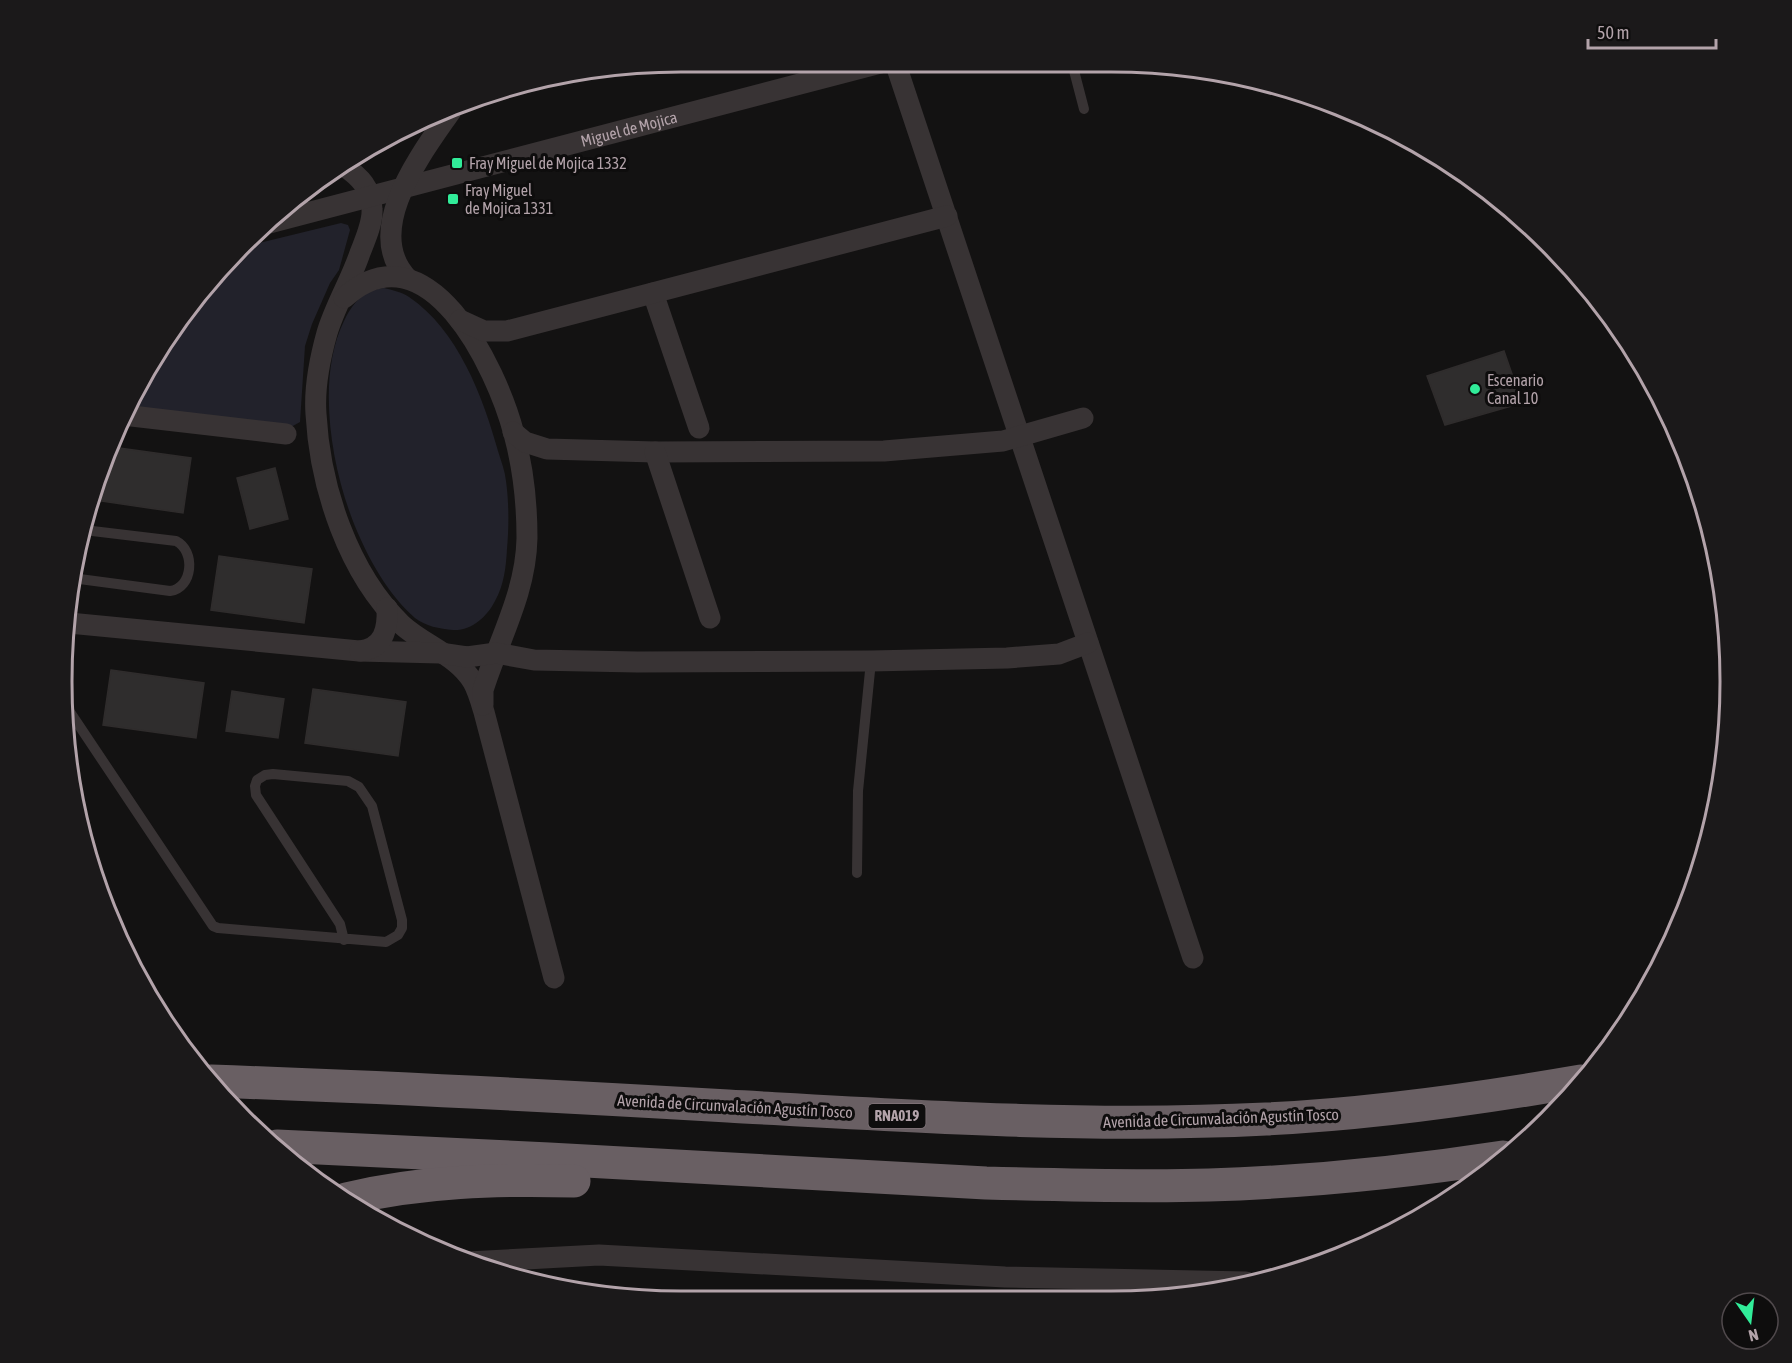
<svg xmlns="http://www.w3.org/2000/svg" width="1792" height="1363" viewBox="0 0 1792 1363" font-family="'Asap Condensed',sans-serif">
<style>
.green{fill:#22222b}
.building{fill:#2f2d2d;stroke:#2f2c2c;stroke-width:1.5}
.lines{fill:none;stroke-linecap:round;stroke-linejoin:round}
.service{stroke:#383334;stroke-width:10}
.minor{stroke:#383334;stroke-width:21}
.motorway{stroke:#695f63;stroke-width:33}
.poi-dot{fill:#31ec99;stroke:#0e0d0d;stroke-width:2}
.labels{text-anchor:middle;stroke-width:6;stroke-linejoin:round;paint-order:stroke}
.shield{fill:#0e0d0d;stroke:#82767b;stroke-width:1.5}
.shield-label{font-size:15px;font-weight:bold;fill:#b3a3aa}
.street-label{font-size:16px;fill:#b3a3aa;stroke:#0e0d0d}
.poi-label{font-size:16px;fill:#b3a3aa;stroke:#0e0d0d;text-anchor:start}
.rim{fill:none;stroke:#b3a3aa;stroke-width:3}
</style>
<rect width="100%" height="100%" fill="#131212"/>
<g class="green">
<polygon points="341,223 348,225 350,230 339,270 330,283 312,324 305,346 300,422 291,427 126,406 166,337 239,248"/>
<path d="M384,288C392,290 402,292 409,297C458,330 483,397 498,451C501,461 505,471 506,481C509,503 509,527 507,549C506,567 504,585 495,601C487,617 471,631 453,630C440,629 425,626 415,618C392,598 373,567 361,540C333,480 314,382 344,321C349,310 356,300 366,293C371,290 378,289 384,288Z"/>
</g>
<g class="building">
<polygon points="1504,351 1522,403 1445,425 1427,376"/>
<polygon points="112,447 191,458 183,513 94,500"/>
<polygon points="275,468 288,519 250,529 237,478"/>
<polygon points="219,556 312,569 304,623 211,610"/>
<polygon points="111,670 204,683 196,738 103,725"/>
<polygon points="313,689 406,702 398,756 305,743"/>
<polygon points="232,691 284,699 278,738 226,731"/>
</g>
<g class="lines">
<g class="service">
<polyline points="1072,63 1084,109"/>
<path d="M72,578L170,591C193,588 196,551 176,541L84,530"/>
<polyline points="64,703 213,926 218,928 386,942 398,935 402,928 402,920 372,806 359,787 348,781 273,774 265,775 257,780 255,786 256,795 340,924 344,940"/>
<polyline points="857,873 858,791 871,661"/>
<polyline points="1124,1280 1125,1296"/>
</g>
<g class="minor">
<polyline points="895,62 1193,958"/>
<path d="M344,166C360,177 371,188 372,209C373,223 365,240 360,253C351,280 335,306 327,333C320,358 314,387 316,414C320,487 348,573 402,625C424,645 458,656 473,682C478,691 481,702 484,712L554,978"/>
<path id="s1" d="M269,223L884,62"/>
<path d="M408,279C361,231 422,153 451,111"/>
<polyline points="653,293 699,428"/>
<path d="M344,298C427,222 497,368 514,434C523,467 527,503 527,538C526,593 499,639 483,690V705"/>
<polyline points="460,320 484,331 507,331 947,216"/>
<polyline points="123,415 286,434"/>
<polyline points="513,432 525,442 547,449 655,452 884,451 1003,441 1083,418"/>
<polyline points="655,452 710,618"/>
<polyline points="69,623 359,651 440,653 467,657 496,653 534,660 637,662 871,661 1007,658 1059,654 1088,643"/>
<path d="M360,651C384,648 388,629 387,608"/>
<polyline points="468,1262 599,1255 1005,1277 1246,1282"/>
</g>
<g class="motorway">
<path d="M211,1081C383,1087 556,1096 728,1106C907,1116 1086,1128 1266,1119C1372,1114 1477,1099 1581,1081"/>
<path d="M277,1146L549,1159L986,1183C1060,1185 1135,1187 1209,1185C1307,1182 1406,1172 1503,1157"/>
<path d="M346,1199C421,1181 498,1179 574,1181"/>
</g>
</g>
<g class="poi-dot">
<rect x="451" y="157" width="12" height="12" rx="3"/>
<rect x="447" y="193" width="12" height="12" rx="3"/>
<circle cx="1475" cy="389" r="6"/>
</g>
<g class="labels">
<rect class="shield" x="868.5" y="1104" width="57" height="24" rx="4.5"/>
<g class="shield-label">
<text x="897" y="1121">RNA019</text>
</g>
<g class="street-label">
<text dy="6" stroke="none"><textPath href="#s1" startOffset="372">Miguel de Mojica</textPath></text>
<text transform="translate(735 1106) rotate(3)" y="6">Avenida de Circunvalación Agustín Tosco</text>
<text transform="translate(1221 1118) rotate(-2)" y="6">Avenida de Circunvalación Agustín Tosco</text>
</g>
<g class="poi-label">
<text x="469" y="169">Fray Miguel de Mojica 1332</text>
<text x="465" y="196">Fray Miguel<tspan x="465" dy="18">de Mojica 1331</tspan></text>
<text x="1487" y="386">Escenario<tspan x="1487" dy="18">Canal 10</tspan></text>
</g>
</g>
<path d="M0 0H1792V1363H0ZM681 72H1111A609 609 0 0 1 1720 681V682A609 609 0 0 1 1111 1291H681A609 609 0 0 1 72 682V681A609 609 0 0 1 681 72Z" fill="#1b191a" fill-rule="evenodd"/>
<path class="rim" d="M681 72H1111A609 609 0 0 1 1720 681V682A609 609 0 0 1 1111 1291H681A609 609 0 0 1 72 682V681A609 609 0 0 1 681 72Z"/>
<g transform="translate(1750 1321) rotate(166)"><circle r="28" fill="#0e0d0d" stroke="#50494c" stroke-width="1.5"/>
<path d="M0-4.5L10 22L0 15L-10 22Z" fill="#31ec99"/>
<text y="-9" font-size="16" font-weight="bold" text-anchor="middle" fill="#b3a3aa">N</text>
</g>
<path d="M1588 39v9h128v-9" fill="none" stroke="#b3a3aa" stroke-width="3"/>
<text x="1597" y="39" font-size="18" fill="#b3a3aa" stroke="#0e0d0d" stroke-width="4.5" paint-order="stroke">50 m</text>
</svg>
